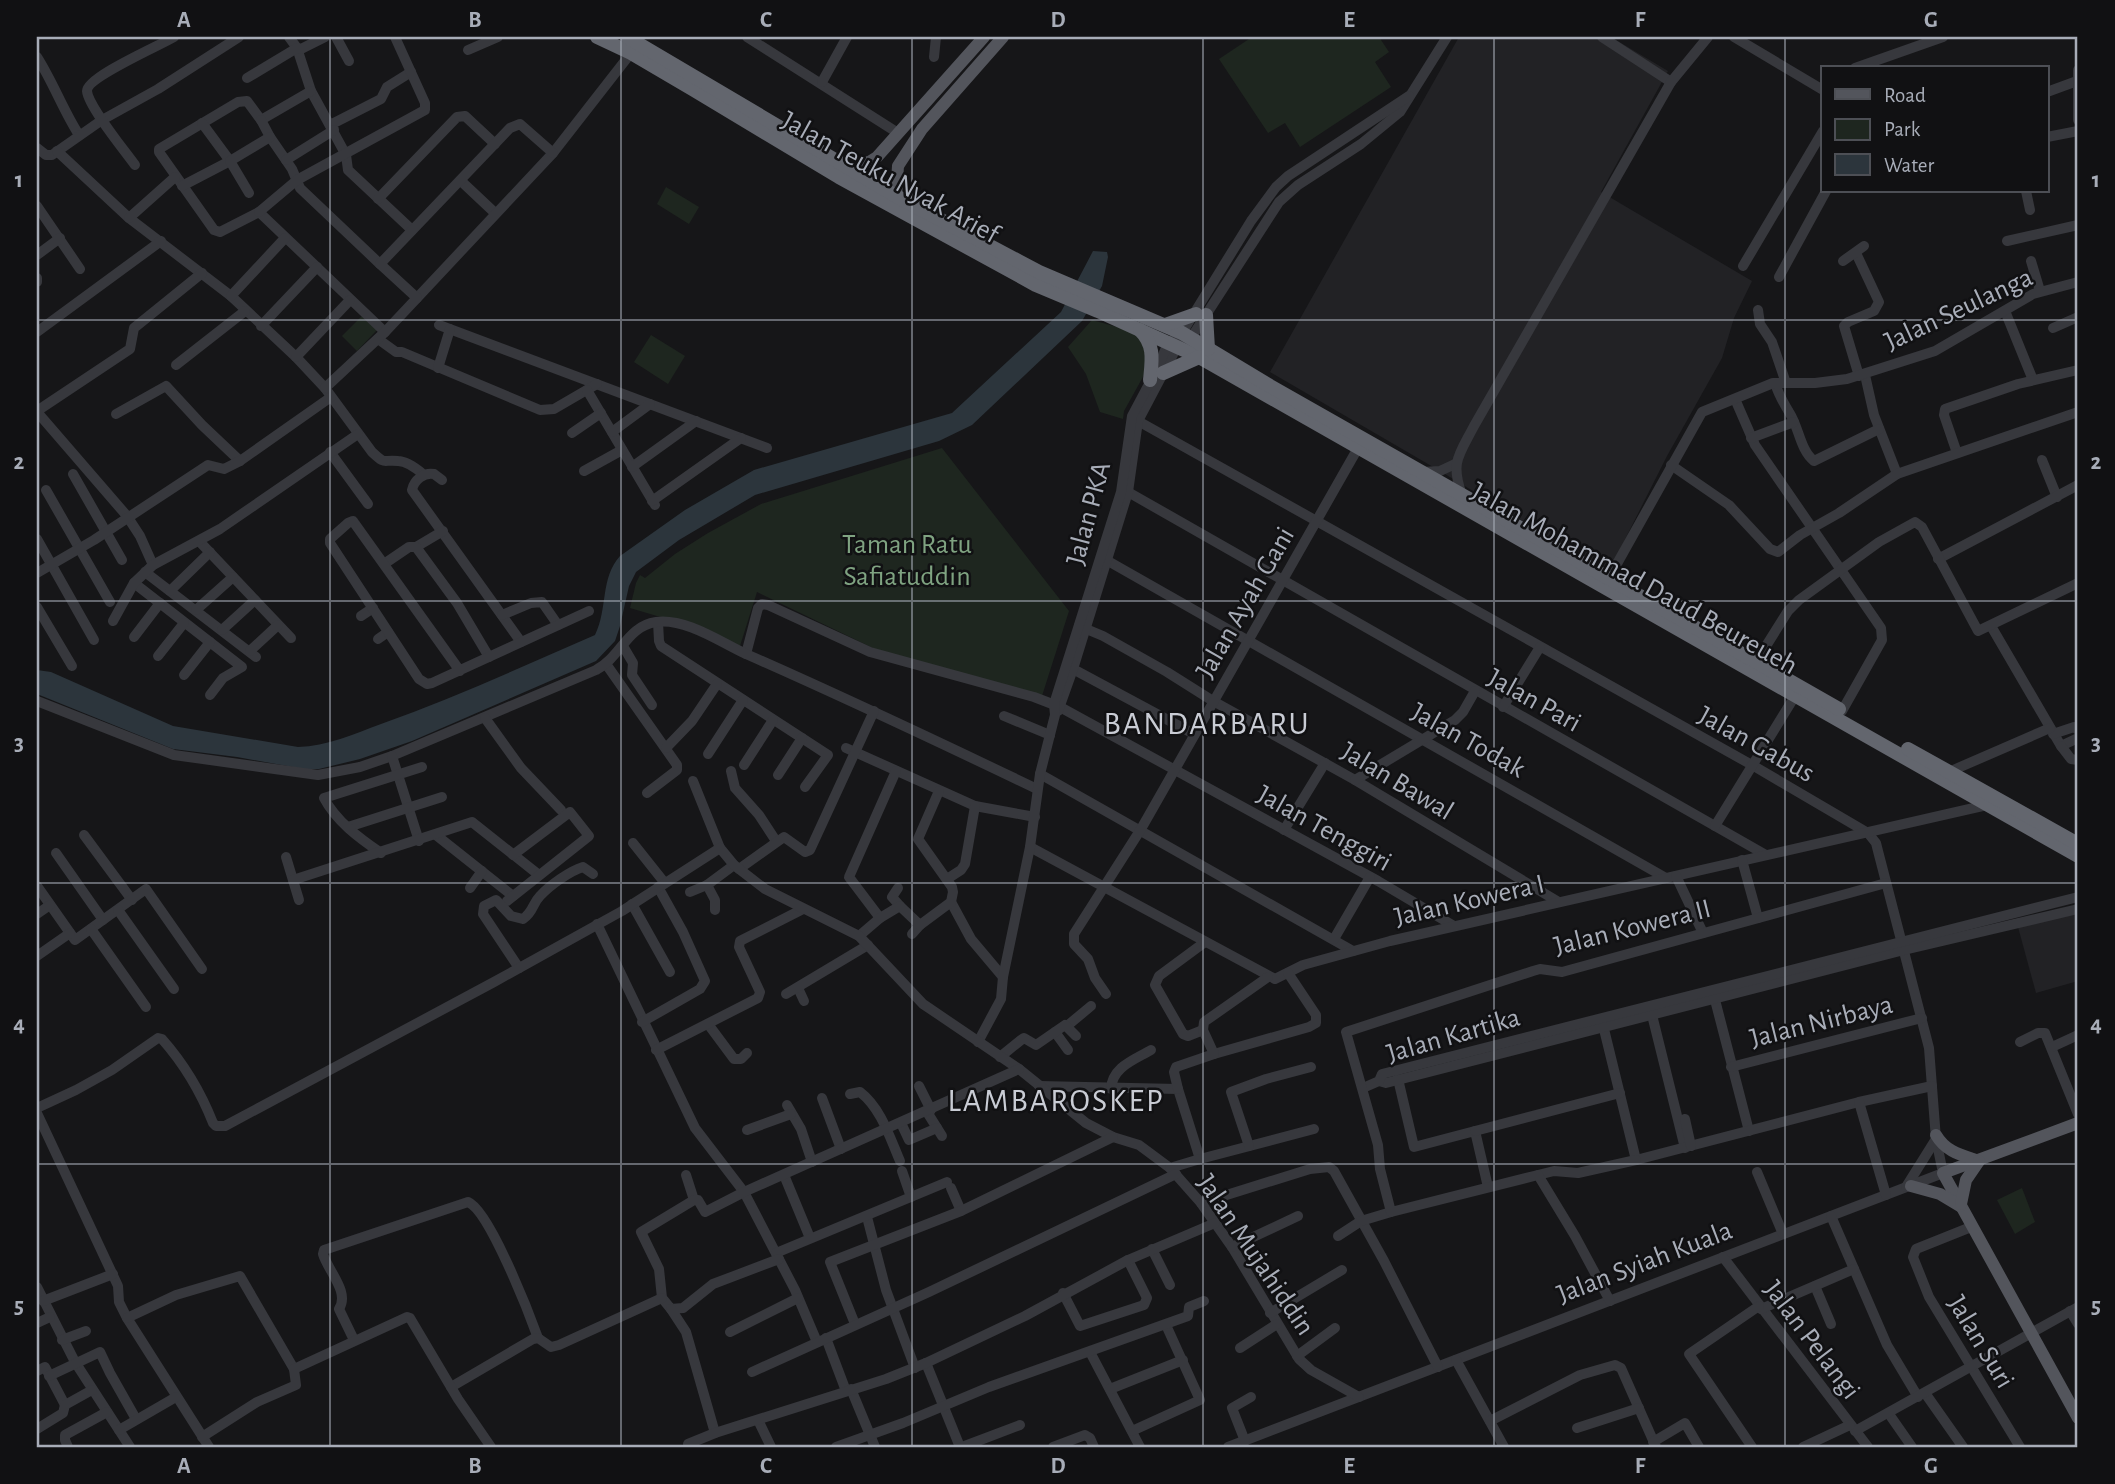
<svg xmlns="http://www.w3.org/2000/svg" width="2115" height="1484" viewBox="0 0 2115 1484" font-family="'Alegreya Sans',sans-serif">
<style>
.built{fill:#222225}
.green{fill:#1e261f}
.water{fill:#2c353c}
.lines{fill:none;stroke-linecap:round;stroke-linejoin:round}
.minor{stroke:#37383d;stroke-width:10}
.major{stroke:#53555c;stroke-width:12}
.highway{stroke:#63666e;stroke-width:14}
.grid{fill:none;stroke:#a8adb8;stroke-width:2;stroke-opacity:0.55}
.labels{text-anchor:middle;stroke-width:5;stroke-linejoin:round;paint-order:stroke}
.street-label{font-size:28px;fill:#a8adb8;stroke:#111113}
.park-label{font-size:28px;fill:#7fa381;stroke:#111113}
.quarter-label{font-size:32px;letter-spacing:2px;fill:#c9ccd4;stroke:#111113}
.neatline{fill:none;stroke:#a8adb8;stroke-width:2.5}
.grid-label{font-size:23px;text-anchor:middle;font-weight:bold;fill:#a8adb8}
</style>
<rect width="100%" height="100%" fill="#161618"/>
<g class="built">
<polygon points="1459,37 1611,37 1668,71 1601,192 1752,281 1734,318 1722,358 1667,456 1608,573 1440,471 1270,372"/>
<polygon points="2078,911 2078,981 2036,993 2018,927"/>
</g>
<g class="green">
<polygon points="1252,37 1379,37 1389,52 1375,62 1391,87 1300,147 1285,123 1268,133 1219,59"/>
<polygon points="666,187 699,207 689,224 657,204"/>
<polygon points="363,315 377,330 357,351 342,336"/>
<polygon points="1092,320 1139,333 1149,366 1124,411 1123,419 1100,412 1086,374 1068,347"/>
<polygon points="651,335 685,356 668,384 634,362"/>
<polygon points="942,448 1069,611 1042,696 877,650 757,592 740,646 694,627 630,608 636,583 640,575 645,578 675,554 708,533 761,504"/>
<polygon points="2022,1188 2035,1222 2015,1234 1997,1200"/>
</g>
<path class="water" d="M1093,251L1107,252L1108,257L1102,286L1082,321L972,425L939,441L755,495L679,540L636,572L629,586L620,626L615,641L596,661L412,741L360,759L319,769H304L237,757L173,749L37,694V670L51,672L173,726L298,747C327,746 354,734 381,724C454,698 524,666 595,635C608,609 600,578 620,556L685,510L754,470L952,413L1061,312Z"/>
<g class="lines">
<g class="minor">
<polyline points="289,37 297,48 311,91 346,155 348,170 412,230"/>
<polyline points="336,37 349,61"/>
<polyline points="747,37 898,133"/>
<polyline points="1602,37 1671,82"/>
<polyline points="1734,37 1823,90"/>
<polyline points="468,50 498,37"/>
<path d="M37,57C53,82 63,110 79,135"/>
<polyline points="934,57 936,37"/>
<polyline points="1855,68 1943,37"/>
<polyline points="2078,70 2078,120"/>
<polyline points="247,78 297,48 301,49 325,37"/>
<polyline points="822,82 847,37"/>
<polyline points="311,91 261,120 247,101 238,102 159,149 159,152 214,230 220,232 259,212 385,332"/>
<polyline points="2047,92 2077,81"/>
<polyline points="261,120 270,137 292,169 300,188 380,264"/>
<polyline points="330,125 381,99 387,87 411,72"/>
<polyline points="2047,137 2078,131"/>
<polyline points="37,148 46,155 52,155 102,120 158,89 239,37"/>
<path d="M57,151L129,218L231,296L296,357L325,388L372,452C387,466 382,459 398,461C407,461 417,469 423,474"/>
<polyline points="286,160 334,130"/>
<path d="M135,165C125,151 88,106 87,91C87,77 159,46 174,37"/>
<polyline points="461,181 495,213"/>
<polyline points="182,186 230,161 202,123"/>
<polyline points="2026,191 2030,210"/>
<polyline points="249,193 230,161 270,137"/>
<polyline points="378,199 457,117 465,116 495,144"/>
<polyline points="37,206 80,269"/>
<polyline points="259,212 297,180 425,110 425,103 395,37"/>
<polyline points="129,218 175,177"/>
<polyline points="2007,241 2078,225"/>
<polyline points="1856,253 1879,302 1874,311 1848,322 1844,326 1859,376"/>
<polyline points="37,255 60,238"/>
<polyline points="1843,261 1864,246"/>
<polyline points="2031,261 2040,291"/>
<polyline points="1743,266 1823,131"/>
<polyline points="1779,277 1826,191"/>
<polyline points="37,278 37,282"/>
<polyline points="231,296 285,238"/>
<polyline points="417,298 553,153 631,53"/>
<polyline points="1758,310 1760,324 1772,342 1786,383"/>
<polyline points="2005,311 2033,380"/>
<polyline points="439,325 767,448"/>
<polyline points="261,326 317,267"/>
<polyline points="2053,328 2078,317"/>
<polyline points="37,332 161,241"/>
<polyline points="378,339 396,352 402,352 540,410 554,409 597,384"/>
<polyline points="296,357 350,300"/>
<polyline points="176,365 245,311"/>
<polyline points="438,368 450,329"/>
<polyline points="1865,375 1874,415 1897,474"/>
<path d="M1775,383C1779,396 1782,400 1789,412C1799,427 1800,450 1814,461L1879,429"/>
<polyline points="325,388 385,332 417,298 380,264 510,128 520,124 553,153"/>
<polyline points="587,390 655,505"/>
<polyline points="1735,399 1755,445 1881,628 1882,640 1842,711"/>
<polyline points="116,414 166,386 202,425 240,461"/>
<polyline points="1138,421 1752,765 1868,833 1876,843 1878,851 1929,1048 1936,1139 1943,1173 1228,1447"/>
<polyline points="612,432 650,404"/>
<polyline points="572,433 601,413"/>
<polyline points="1751,438 1794,422"/>
<polyline points="330,452 368,504"/>
<polyline points="1957,453 1944,415 1945,409 2018,384 2078,370"/>
<polyline points="2042,460 2057,497"/>
<polyline points="1671,465 1729,505 1770,549 1778,552 1800,535 1839,513 1897,474 2078,412"/>
<polyline points="632,467 696,421"/>
<polyline points="584,471 622,450"/>
<polyline points="1422,472 1440,471 1455,464"/>
<polyline points="73,474 122,560"/>
<path d="M442,480L434,474C424,472 414,480 412,490L521,642"/>
<polyline points="46,490 110,602"/>
<polyline points="1128,492 1766,855"/>
<path d="M1462,495C1450,462 1459,455 1474,426L1671,82L1708,37"/>
<polyline points="652,501 741,438"/>
<polyline points="37,539 94,640"/>
<polyline points="199,541 291,638"/>
<polyline points="416,547 443,531"/>
<polyline points="1938,559 2078,485"/>
<polyline points="1108,561 1666,878"/>
<polyline points="384,564 409,547 416,547 457,603 489,657"/>
<polyline points="153,565 140,536 127,516 38,413 40,409 130,349 134,328 202,273"/>
<polyline points="145,572 256,657"/>
<polyline points="37,573 94,540 208,465 224,469 240,461 331,397"/>
<polyline points="1609,578 1702,412 1773,383 1815,383 1847,379 1935,351 2033,294 2078,282"/>
<polyline points="134,583 242,667 223,678 210,695"/>
<polyline points="170,591 210,552"/>
<polyline points="37,607 72,666"/>
<polyline points="196,610 233,577"/>
<polyline points="502,615 531,603 542,602 558,625"/>
<polyline points="361,616 373,608"/>
<polyline points="113,621 134,583 153,565 220,529 358,434"/>
<polyline points="658,622 659,641 661,646 828,755 805,787"/>
<polyline points="1079,626 1103,636 1167,672 1213,701 1355,780 1557,901"/>
<polyline points="1991,626 2061,746 2078,738"/>
<polyline points="222,630 255,600"/>
<polyline points="134,637 160,603"/>
<polyline points="378,639 388,632"/>
<polyline points="623,646 633,663 632,675 652,705"/>
<polyline points="250,651 278,625"/>
<polyline points="746,654 758,608 762,604 768,605 870,652 1034,697 1060,707 1378,881 1454,926"/>
<polyline points="158,656 184,623"/>
<polyline points="1756,662 1788,611 1799,600 1879,542 1915,522 1922,527 1978,631 2078,583"/>
<polyline points="606,664 677,765 677,770 647,793"/>
<polyline points="1073,669 1194,734"/>
<path d="M460,671L355,524L353,521L348,523L330,539V543L419,679L427,684L432,683C484,659 537,635 589,611"/>
<polyline points="184,675 210,642"/>
<path d="M37,701L174,755L318,775L360,767L392,756L596,670C621,657 627,626 656,622C686,618 720,642 746,654C844,697 941,743 1037,789"/>
<polyline points="1503,707 1540,647"/>
<polyline points="1058,711 1073,669 1128,492 1138,421 1177,347 1191,338 1279,202 1298,185 1361,144 1400,112 1447,37"/>
<polyline points="1004,716 1050,735"/>
<polyline points="485,718 521,768 561,810"/>
<polyline points="2053,734 2074,727 2078,730"/>
<polyline points="2061,746 2071,759 2078,760"/>
<polyline points="666,748 692,721 717,684"/>
<polyline points="846,748 975,806 1035,817"/>
<polyline points="708,754 743,700"/>
<polyline points="392,756 419,841"/>
<polyline points="744,765 773,720"/>
<polyline points="731,771 735,788 759,815 776,841"/>
<polyline points="1951,771 2050,728"/>
<polyline points="1040,774 1353,951"/>
<polyline points="778,775 802,738"/>
<polyline points="1355,780 1455,720 1463,712 1475,691"/>
<polyline points="693,781 720,848"/>
<polyline points="1715,826 1795,696"/>
<polyline points="348,827 442,797"/>
<polyline points="1284,830 1325,763"/>
<polyline points="84,835 132,900"/>
<polyline points="436,835 513,896"/>
<polyline points="633,843 664,882"/>
<polyline points="1030,847 1275,979 1303,965 1390,941 1987,805"/>
<polyline points="56,853 103,920"/>
<path d="M381,853C359,838 336,821 324,798L422,767"/>
<polyline points="286,857 299,900"/>
<polyline points="1742,860 1758,918"/>
<polyline points="739,869 784,837 805,852 810,850 874,711"/>
<polyline points="1676,876 1703,933"/>
<polyline points="947,879 961,870 965,864 975,806"/>
<polyline points="293,880 472,822 539,875"/>
<polyline points="707,885 715,900 715,910"/>
<polyline points="37,886 75,940 146,889 202,969"/>
<polyline points="470,888 482,871"/>
<polyline points="898,888 892,897 900,906"/>
<polyline points="690,892 707,885 734,865"/>
<polyline points="507,901 589,836 570,812 513,855"/>
<polyline points="951,902 971,939 1003,977"/>
<polyline points="632,904 670,972"/>
<polyline points="118,910 174,989"/>
<polyline points="37,914 50,905"/>
<polyline points="880,918 849,877 896,771"/>
<polyline points="597,924 695,1128 744,1192 795,1290 817,1342"/>
<polyline points="91,929 146,1007"/>
<polyline points="912,934 920,925"/>
<polyline points="859,936 880,918 900,906 920,925 951,902 953,892 952,887 918,839 939,791"/>
<polyline points="1334,939 1370,877"/>
<polyline points="37,956 70,933"/>
<path d="M519,968L483,914L484,906L496,900L511,916L523,919C534,911 532,904 540,896C550,885 570,871 583,867L593,874"/>
<polyline points="798,988 804,1001"/>
<polyline points="786,994 868,945"/>
<polyline points="1106,994 1095,978 1088,959 1074,944 1074,934 1141,829 1358,448"/>
<polyline points="1714,996 1749,1131"/>
<polyline points="1652,1015 1685,1148"/>
<polyline points="1602,1021 1636,1160 1859,1102 1932,1086"/>
<polyline points="642,1022 700,989 705,981 683,932 658,887"/>
<polyline points="708,1024 734,1059 741,1059 747,1053"/>
<polyline points="1067,1026 1091,1006"/>
<polyline points="1203,1030 1188,1036 1183,1034 1155,985 1159,976 1205,942"/>
<polyline points="1055,1032 1068,1050"/>
<polyline points="978,1042 1001,999 1003,977 1030,847 1040,774 1055,715 1054,704 1121,492 1132,416 1158,367 1168,343 1182,333 1251,221 1276,187 1288,176 1409,96"/>
<polyline points="2020,1042 2038,1033 2045,1033 2078,1114"/>
<polyline points="2052,1047 2078,1035"/>
<polyline points="656,1050 758,998 760,992 739,947 740,941 803,909"/>
<polyline points="1214,1054 1309,1027 1316,1023 1316,1015 1288,973"/>
<polyline points="1000,1057 1021,1040 1024,1038 1036,1045 1065,1025 1076,1036"/>
<polyline points="1731,1067 1922,1018"/>
<polyline points="1398,1079 1414,1147 1475,1131 1488,1187"/>
<polyline points="1379,1081 1386,1083 1904,950 2078,909"/>
<polyline points="919,1086 931,1110"/>
<polyline points="1039,1086 1178,1089 1200,1159 1314,1129"/>
<polyline points="1363,1088 1379,1081 1382,1074 2078,897"/>
<path d="M1111,1089C1112,1067 1134,1060 1151,1050"/>
<polyline points="1178,1089 1174,1072 1176,1067 1214,1054 1203,1030 1204,1022 1268,977"/>
<path d="M850,1094L860,1092C881,1108 890,1138 900,1161"/>
<polyline points="822,1098 841,1149"/>
<polyline points="1859,1102 1886,1195"/>
<polyline points="787,1105 801,1129 812,1162"/>
<path d="M37,1108L76,1090L112,1070L158,1038L162,1039C185,1065 200,1090 213,1123L216,1126H225L494,982L622,911L720,848L734,865L765,889L859,936L923,1004L1019,1069L1086,1123L1113,1137L1139,1145L1170,1168L1201,1203L1232,1247L1299,1359L1311,1370L1359,1397"/>
<polyline points="927,1112 942,1136"/>
<polyline points="37,1113 118,1286 119,1302 127,1318 209,1447"/>
<polyline points="1685,1119 1691,1146"/>
<polyline points="901,1123 909,1140 937,1128"/>
<polyline points="747,1130 791,1114"/>
<polyline points="1475,1131 1620,1093"/>
<polyline points="1249,1146 1231,1092 1266,1079 1311,1067"/>
<polyline points="1170,1168 1200,1159"/>
<polyline points="902,1171 911,1197"/>
<polyline points="1757,1172 1783,1234"/>
<polyline points="686,1175 694,1200"/>
<polyline points="784,1175 810,1238"/>
<polyline points="1538,1175 1554,1171 1578,1173 1636,1160"/>
<polyline points="1906,1187 1936,1139"/>
<polyline points="951,1188 961,1211"/>
<polyline points="1201,1203 1310,1169 1329,1167 1334,1171 1384,1261 1438,1367"/>
<polyline points="1831,1216 1887,1345 1918,1397"/>
<polyline points="867,1217 886,1290 915,1368"/>
<polyline points="1971,1227 1916,1249 1913,1257 1929,1297 2020,1447"/>
<polyline points="1338,1236 1361,1221 1391,1212"/>
<polyline points="1232,1247 1298,1216"/>
<polyline points="1152,1249 1170,1285"/>
<polyline points="776,1253 947,1182"/>
<polyline points="1723,1257 1868,1447"/>
<polyline points="779,1259 713,1284 683,1308 671,1309 662,1298 659,1269 641,1232 694,1200 698,1200 705,1212 744,1192 1019,1069"/>
<polyline points="1815,1286 1831,1324"/>
<polyline points="37,1287 75,1362 130,1447"/>
<polyline points="1063,1293 1080,1326 1144,1305 1147,1298 1128,1260"/>
<polyline points="43,1301 113,1274"/>
<polyline points="1610,1301 1575,1236 1538,1175 1391,1212 1380,1169 1378,1145 1346,1032 1533,971 1540,969 1562,972 1886,883"/>
<polyline points="671,1309 686,1332 715,1433"/>
<polyline points="1761,1309 1854,1269"/>
<polyline points="2070,1311 2078,1324"/>
<polyline points="1270,1313 1342,1270"/>
<polyline points="127,1318 176,1295 240,1276 294,1369"/>
<polyline points="37,1323 50,1317"/>
<polyline points="855,1324 830,1262 961,1211 1113,1137"/>
<polyline points="730,1332 798,1298"/>
<polyline points="826,1338 846,1391"/>
<polyline points="62,1340 86,1331"/>
<path d="M354,1340L339,1309C350,1292 328,1271 323,1254L324,1250L468,1202C489,1210 529,1313 538,1338"/>
<polyline points="1240,1348 1277,1324"/>
<polyline points="1090,1352 1140,1447"/>
<polyline points="1297,1356 1335,1328"/>
<polyline points="1456,1360 1504,1447"/>
<polyline points="926,1363 960,1447"/>
<polyline points="37,1371 45,1367 65,1405"/>
<polyline points="752,1372 929,1292 1176,1174"/>
<polyline points="49,1376 100,1352 110,1373 136,1419"/>
<polyline points="451,1387 533,1339 538,1338 551,1347 559,1345 662,1298"/>
<polyline points="851,1389 875,1447"/>
<polyline points="1110,1389 1183,1360"/>
<polyline points="1925,1393 1963,1447"/>
<polyline points="1889,1414 1912,1447"/>
<polyline points="758,1420 771,1447"/>
<polyline points="1490,1421 1580,1375 1615,1365 1621,1368 1656,1447"/>
<polyline points="1577,1428 1639,1408"/>
<polyline points="37,1429 63,1413 65,1405 92,1390"/>
<polyline points="119,1430 176,1397"/>
<polyline points="1132,1431 1200,1400 1166,1325"/>
<polyline points="1855,1431 2078,1307"/>
<polyline points="202,1437 257,1402 296,1385 294,1369 407,1317 410,1318 458,1399 491,1447"/>
<polyline points="1245,1441 1232,1408 1251,1397"/>
<polyline points="1653,1442 1685,1423 1699,1447"/>
<polyline points="68,1447 65,1440 65,1435 107,1412"/>
<polyline points="689,1447 688,1444 715,1433 886,1379 926,1363 1025,1316 1128,1260 1215,1223"/>
<polyline points="836,1447 903,1423 989,1387 1188,1316 1189,1307 1204,1301"/>
<polyline points="962,1447 1020,1425"/>
<polyline points="1053,1447 1085,1435 1090,1438 1094,1447"/>
<polyline points="1752,1447 1689,1354 1759,1306"/>
<polyline points="1803,1447 1850,1425"/>
</g>
<g class="major">
<polyline points="842,163 869,162 877,157 984,37"/>
<polyline points="896,196 898,166 922,129 1003,37"/>
<polyline points="2078,1123 1943,1173 2078,1418"/>
<path d="M1936,1135C1946,1152 1961,1155 1979,1161"/>
<polyline points="1911,1186 1940,1194 1960,1206"/>
<polyline points="1961,1204 1966,1180 1979,1161"/>
</g>
<g class="highway">
<polyline points="597,37 631,53 694,90 839,177 1036,285 1098,311 1199,357 2078,856"/>
<polyline points="627,37 896,196 1039,272 1182,333 1270,386 1839,709"/>
<polyline points="1206,315 1208,349"/>
<polyline points="1165,325 1196,314"/>
<path d="M1140,330C1155,345 1152,360 1150,380"/>
<polyline points="1163,373 1199,357"/>
<polyline points="1908,749 2078,844"/>
</g>
</g>
<path class="grid" d="M330,37V1447M621,37V1447M912,37V1447M1203,37V1447M1494,37V1447M1785,37V1447M37,320H2078M37,601H2078M37,883H2078M37,1164H2078"/>
<g class="labels">
<g class="street-label">
<text transform="translate(891 176) rotate(29)" y="10">Jalan Teuku Nyak Arief</text>
<text transform="translate(1958 308) rotate(-25)" y="10">Jalan Seulanga</text>
<text transform="translate(1087 513) rotate(-75)" y="10">Jalan PKA</text>
<text transform="translate(1635 577) rotate(29)" y="10">Jalan Mohammad Daud Beureueh</text>
<text transform="translate(1244 602) rotate(-60)" y="10">Jalan Ayah Gani</text>
<text transform="translate(1535 699) rotate(29)" y="10">Jalan Pari</text>
<text transform="translate(1469 739) rotate(29)" y="10">Jalan Todak</text>
<text transform="translate(1757 743) rotate(29)" y="10">Jalan Gabus</text>
<text transform="translate(1398 780) rotate(31)" y="10">Jalan Bawal</text>
<text transform="translate(1325 827) rotate(29)" y="10">Jalan Tenggiri</text>
<text transform="translate(1469 899) rotate(-13)" y="10">Jalan Kowera I</text>
<text transform="translate(1632 926) rotate(-14)" y="10">Jalan Kowera II</text>
<text transform="translate(1821 1020) rotate(-14)" y="10">Jalan Nirbaya</text>
<text transform="translate(1453 1034) rotate(-16)" y="10">Jalan Kartika</text>
<text transform="translate(1257 1254) rotate(56)" y="10">Jalan Mujahiddin</text>
<text transform="translate(1644 1261) rotate(-21)" y="10">Jalan Syiah Kuala</text>
<text transform="translate(1813 1339) rotate(53)" y="10">Jalan Pelangi</text>
<text transform="translate(1982 1341) rotate(59)" y="10">Jalan Suri</text>
</g>
<g class="park-label">
<text x="907" y="553">Taman Ratu<tspan x="907" dy="32">Safiatuddin</tspan></text>
</g>
<g class="quarter-label">
<text x="1207" y="734">BANDARBARU</text>
<text x="1056" y="1111">LAMBAROSKEP</text>
</g>
</g>
<rect width="2115" height="1484" fill="none" stroke="#111113" stroke-width="77"/>
<rect x="1821" y="66" width="228" height="126" fill="#111113" stroke="#4d4f55" stroke-width="2"/>
<rect x="1835" y="89" width="35" height="10" fill="#53555c" stroke="#4d4f55" stroke-width="2"/>
<text x="1884" y="102" font-size="21" fill="#a8adb8">Road</text>
<rect x="1835" y="119" width="35" height="21" fill="#1e261f" stroke="#4d4f55" stroke-width="2"/>
<text x="1884" y="136" font-size="21" fill="#a8adb8">Park</text>
<rect x="1835" y="154" width="35" height="21" fill="#2c353c" stroke="#4d4f55" stroke-width="2"/>
<text x="1884" y="172" font-size="21" fill="#a8adb8">Water</text>
<rect x="38" y="38" width="2038" height="1408" class="neatline"/>
<g class="grid-label">
<text x="184" y="27">A</text>
<text x="475" y="27">B</text>
<text x="766" y="27">C</text>
<text x="1058" y="27">D</text>
<text x="1349" y="27">E</text>
<text x="1640" y="27">F</text>
<text x="1931" y="27">G</text>
<text x="19" y="187">1</text>
<text x="2096" y="187">1</text>
<text x="19" y="469">2</text>
<text x="2096" y="469">2</text>
<text x="19" y="750">3</text>
<text x="2096" y="750">3</text>
<text x="19" y="1031">4</text>
<text x="2096" y="1031">4</text>
<text x="19" y="1313">5</text>
<text x="2096" y="1313">5</text>
<text x="184" y="1473">A</text>
<text x="475" y="1473">B</text>
<text x="766" y="1473">C</text>
<text x="1058" y="1473">D</text>
<text x="1349" y="1473">E</text>
<text x="1640" y="1473">F</text>
<text x="1931" y="1473">G</text>
</g>
</svg>
